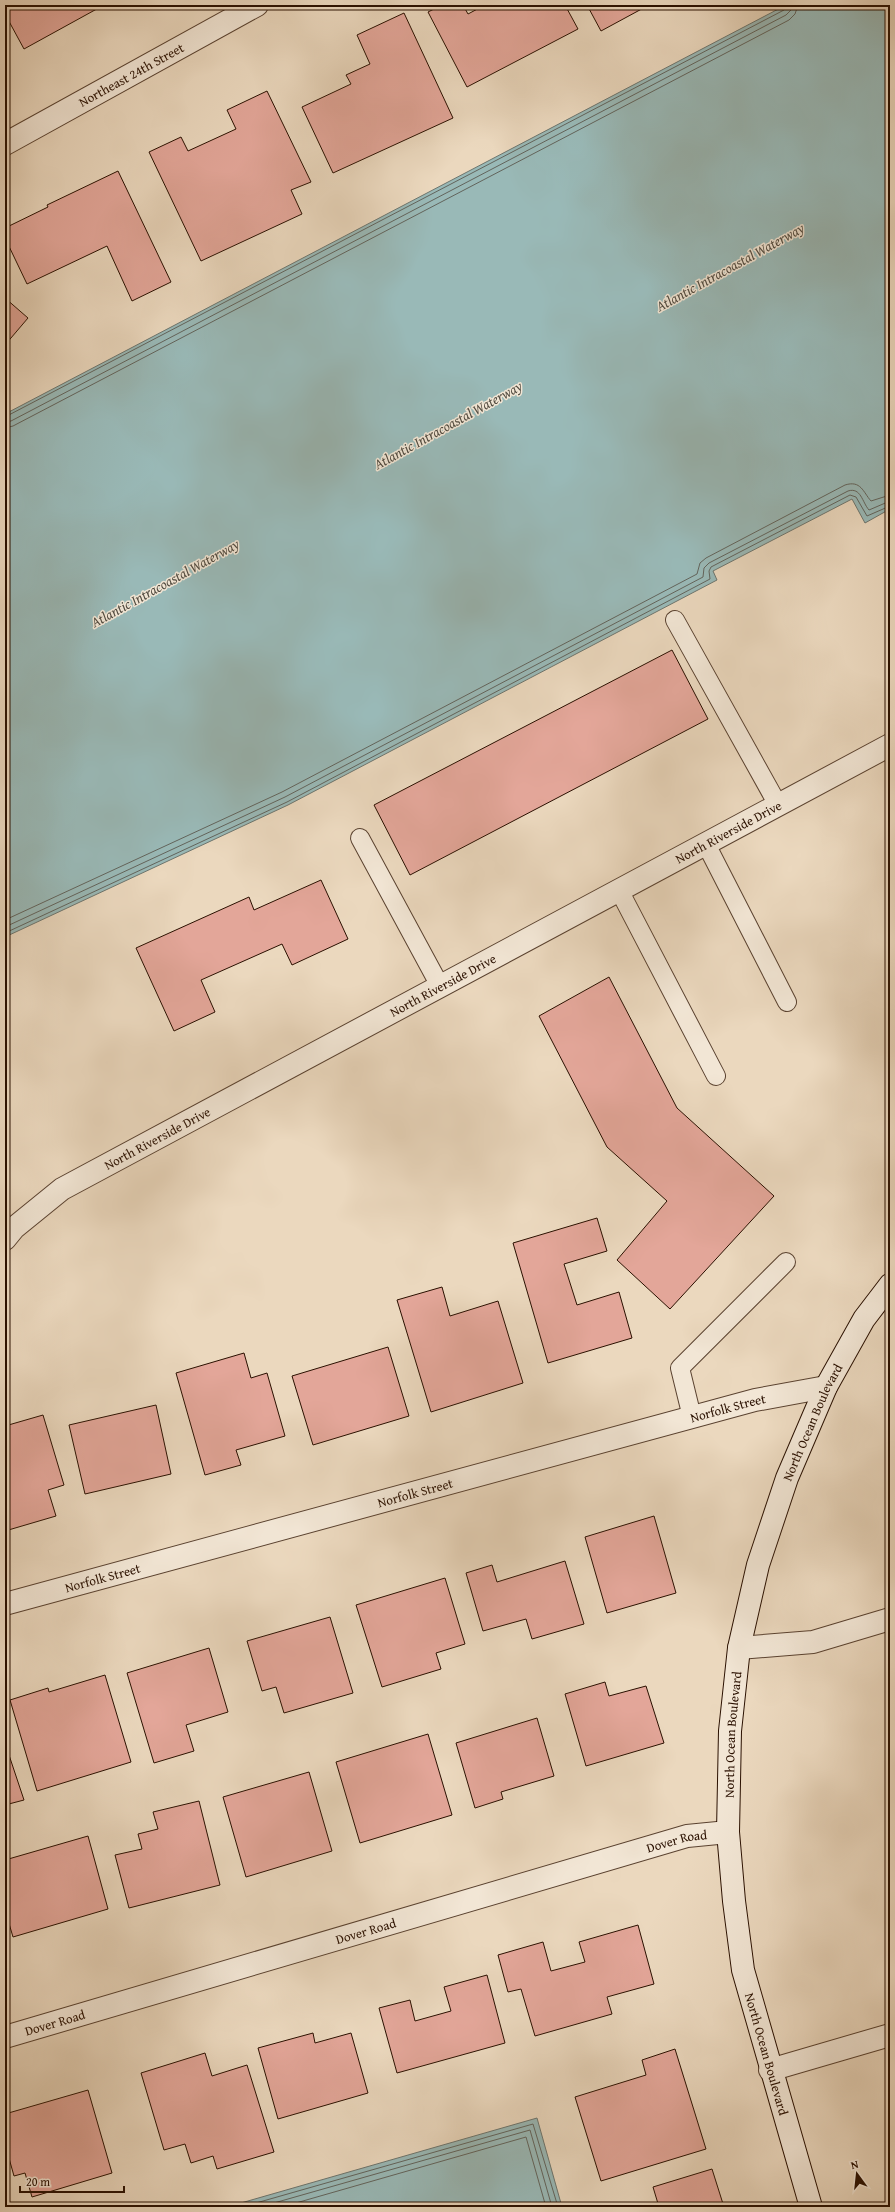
<svg xmlns="http://www.w3.org/2000/svg" width="895" height="2212" viewBox="0 0 895 2212" font-family="'Gentium Book Plus',serif">
<style>
.water{fill:#99b9b7;stroke:#6d756e}
.lines{fill:none;stroke-linecap:round;stroke-linejoin:round}
.shore{stroke:#62645c;stroke-width:1}
.building{fill:#e3a699;stroke:#2a1000}
.lane-casing{stroke:#5a4230;stroke-width:20}
.street-casing{stroke:#5a4230;stroke-width:24}
.secondary-casing{stroke:#2a1000;stroke-width:24}
.lane{stroke:#f2e6d5;stroke-width:18}
.street{stroke:#f2e6d5;stroke-width:22}
.secondary{stroke:#f2e6d5;stroke-width:22}
.labels{text-anchor:middle;stroke-width:3;stroke-linejoin:round;paint-order:stroke}
.street-label{font-size:13px;fill:#2a1000;stroke:#f2e6d5}
.water-label{font-size:14px;font-style:italic;fill:#514b40;stroke:#f2e6d5}
</style>
<rect width="100%" height="100%" fill="#ebd8be"/>
<filter id="stains"><feTurbulence type="fractalNoise" baseFrequency=".005" numOctaves="4"/><feColorMatrix values="0 0 0 0 .2 0 0 0 0 .09 0 0 0 0 .02 0 0 0 .5 -.17"/></filter>
<radialGradient id="worn" r=".72"><stop offset=".6" stop-color="#630" stop-opacity="0"/><stop offset="1" stop-color="#630" stop-opacity=".3"/></radialGradient>
<g class="water">
<polygon points="786,5 890,5 890,509 865,523 852,499 713,571 717,580 288,805 5,937 5,414"/>
<polygon points="537,2118 562,2207 227,2207"/>
</g>
<g class="lines">
<g class="shore">
<polyline points="5,417 784,10 787,5"/>
<polyline points="5,422 11,421 786,15 791,10 792,5"/>
<polyline points="5,428 13,426 789,20 795,14 798,5"/>
<path d="M5,920L282,792L697,574L700,563L706,558L845,485C861,480 863,492 871,501L890,495"/>
<path d="M5,927L285,797L703,577L704,568L709,563L848,491C861,487 862,502 869,510L890,501"/>
<polyline points="5,933 287,802 710,579 709,571 711,567 850,495 856,497 867,516 890,506"/>
<polyline points="242,2207 533,2124 558,2207"/>
<polyline points="260,2207 530,2130 552,2207"/>
<polyline points="282,2207 526,2137 546,2207"/>
</g>
</g>
<g class="building">
<polygon points="5,5 104,5 24,49 5,14"/>
<polygon points="442,5 463,5 468,14 485,5 565,5 578,29 467,87 428,12"/>
<polygon points="587,5 649,5 601,31"/>
<polygon points="404,13 453,118 333,173 302,107 351,84 346,75 370,64 357,35"/>
<polygon points="267,91 311,182 291,190 302,214 201,261 149,152 181,137 188,151 236,129 227,110"/>
<polygon points="118,171 171,282 132,301 107,246 27,284 5,238 5,228 48,207 47,205"/>
<polygon points="5,298 28,318 5,345"/>
<polygon points="672,650 708,719 410,875 374,805"/>
<polygon points="321,880 348,939 292,965 282,944 201,980 215,1012 174,1031 136,948 249,897 254,910"/>
<polygon points="609,977 677,1108 774,1196 670,1309 617,1260 667,1201 607,1147 539,1016"/>
<polygon points="597,1218 607,1251 564,1264 577,1305 619,1292 632,1338 548,1363 513,1243"/>
<polygon points="442,1287 450,1316 498,1301 523,1383 431,1412 397,1300"/>
<polygon points="388,1347 409,1416 313,1445 292,1376"/>
<polygon points="244,1353 251,1378 267,1373 285,1436 236,1450 241,1465 205,1475 176,1373"/>
<polygon points="156,1405 171,1474 85,1494 69,1425"/>
<polygon points="43,1415 64,1485 48,1490 56,1516 5,1531 5,1426"/>
<polygon points="654,1516 676,1593 607,1613 585,1537"/>
<polygon points="565,1561 584,1624 532,1639 526,1619 483,1631 466,1573 492,1565 497,1582"/>
<polygon points="445,1578 465,1644 436,1653 441,1669 382,1687 356,1605"/>
<polygon points="330,1617 353,1693 284,1713 276,1687 262,1691 247,1641"/>
<polygon points="209,1648 228,1712 186,1725 194,1751 154,1763 127,1673"/>
<polygon points="105,1675 131,1762 37,1791 10,1700 48,1688 49,1692"/>
<polygon points="605,1682 609,1696 646,1686 664,1743 586,1766 565,1694"/>
<polygon points="537,1718 554,1776 501,1792 503,1799 475,1808 456,1743"/>
<polygon points="428,1734 452,1815 360,1843 336,1762"/>
<polygon points="5,1743 24,1800 5,1805"/>
<polygon points="309,1772 332,1851 246,1877 223,1797"/>
<polygon points="199,1801 220,1885 129,1908 115,1855 142,1849 138,1834 158,1829 153,1812"/>
<polygon points="88,1836 108,1909 13,1937 5,1910 5,1860"/>
<polygon points="638,1925 654,1984 607,1997 612,2014 535,2036 521,1989 508,1992 498,1955 543,1942 551,1971 585,1962 579,1942"/>
<polygon points="487,1975 505,2043 397,2073 379,2008 410,2000 415,2021 451,2011 444,1987"/>
<polygon points="313,2033 315,2043 351,2033 368,2093 278,2119 258,2048"/>
<polygon points="675,2049 706,2149 601,2181 575,2097 646,2075 642,2060"/>
<polygon points="205,2053 212,2076 247,2065 274,2152 217,2169 213,2156 191,2163 185,2144 164,2150 141,2073"/>
<polygon points="88,2090 112,2173 32,2197 25,2173 14,2176 5,2144 5,2114"/>
<polygon points="712,2169 724,2207 659,2207 653,2187"/>
</g>
<g class="lines">
<defs>
<g id="lane">
<polyline points="675,620 778,805"/>
<polyline points="360,838 440,986"/>
<polyline points="706,844 787,1002"/>
<polyline points="619,890 716,1076"/>
<polyline points="692,1417 680,1368 786,1262"/>
</g>
<g id="street">
<path id="s1" d="M5,144L257,5"/>
<path id="s2" d="M5,1239L14,1228L62,1189L890,745"/>
<path id="s3" d="M5,1604L755,1400L826,1387"/>
<polyline points="739,1648 813,1642 890,1619"/>
<path id="s4" d="M5,2037L687,1836L728,1832"/>
<polyline points="770,2070 890,2035"/>
</g>
<g id="secondary">
<path id="s5" d="M811,2207L743,1970L734,1901L728,1832L730,1731L739,1648L758,1565L787,1478L826,1387L864,1319L890,1285"/>
</g>
</defs>
<use href="#lane" class="lane-casing"/>
<use href="#street" class="street-casing"/>
<use href="#secondary" class="secondary-casing"/>
<use href="#lane" class="lane"/>
<use href="#street" class="street"/>
<use href="#secondary" class="secondary"/>
</g>
<g class="labels">
<g class="street-label">
<text dy="5" stroke="none"><textPath href="#s1" startOffset="144">Northeast 24th Street</textPath></text>
<text dy="5" stroke="none"><textPath href="#s2" startOffset="832">North Riverside Drive</textPath></text>
<text dy="5" stroke="none"><textPath href="#s2" startOffset="508">North Riverside Drive</textPath></text>
<text dy="5" stroke="none"><textPath href="#s2" startOffset="184">North Riverside Drive</textPath></text>
<text dy="5" stroke="none"><textPath href="#s3" startOffset="749">Norfolk Street</textPath></text>
<text dy="5" stroke="none"><textPath href="#s5" startOffset="808">North Ocean Boulevard</textPath></text>
<text dy="5" stroke="none"><textPath href="#s3" startOffset="425">Norfolk Street</textPath></text>
<text dy="5" stroke="none"><textPath href="#s3" startOffset="101">Norfolk Street</textPath></text>
<text dy="5" stroke="none"><textPath href="#s5" startOffset="483">North Ocean Boulevard</textPath></text>
<text dy="5" stroke="none"><textPath href="#s4" startOffset="700">Dover Road</textPath></text>
<text dy="5" stroke="none"><textPath href="#s4" startOffset="376">Dover Road</textPath></text>
<text dy="5" stroke="none"><textPath href="#s4" startOffset="52">Dover Road</textPath></text>
<text transform="translate(767 2054) rotate(74)" y="5">North Ocean Boulevard</text>
</g>
<g class="water-label">
<text transform="translate(730 267) rotate(-29)" y="5">Atlantic Intracoastal Waterway</text>
<text transform="translate(448 425) rotate(-29)" y="5">Atlantic Intracoastal Waterway</text>
<text transform="translate(165 583) rotate(-29)" y="5">Atlantic Intracoastal Waterway</text>
</g>
</g>
<rect width="895" height="2212" fill="none" stroke="#ebd8be" stroke-width="20"/>
<rect x="6" y="6" width="883" height="2200" fill="none" stroke="#2a1000" stroke-width="2"/>
<rect x="10" y="10" width="875" height="2192" fill="none" stroke="#2a1000"/>
<g transform="translate(857 2174) rotate(345)" stroke="#f2e6d5" stroke-width="3" paint-order="stroke">
<path d="M0-3L7 15L0 10L-7 15Z" fill="#2a1000"/>
<text y="-6" font-size="11" font-weight="bold" text-anchor="middle" fill="#2a1000">N</text>
</g>
<path d="M20 2186v6h104v-6" fill="none" stroke="#2a1000" stroke-width="2"/>
<text x="26" y="2186" font-size="12" fill="#2a1000" stroke="#f2e6d5" stroke-width="3" paint-order="stroke">20 m</text>
<rect width="100%" height="100%" filter="url(#stains)"/>
<rect width="100%" height="100%" fill="url(#worn)"/>
</svg>
